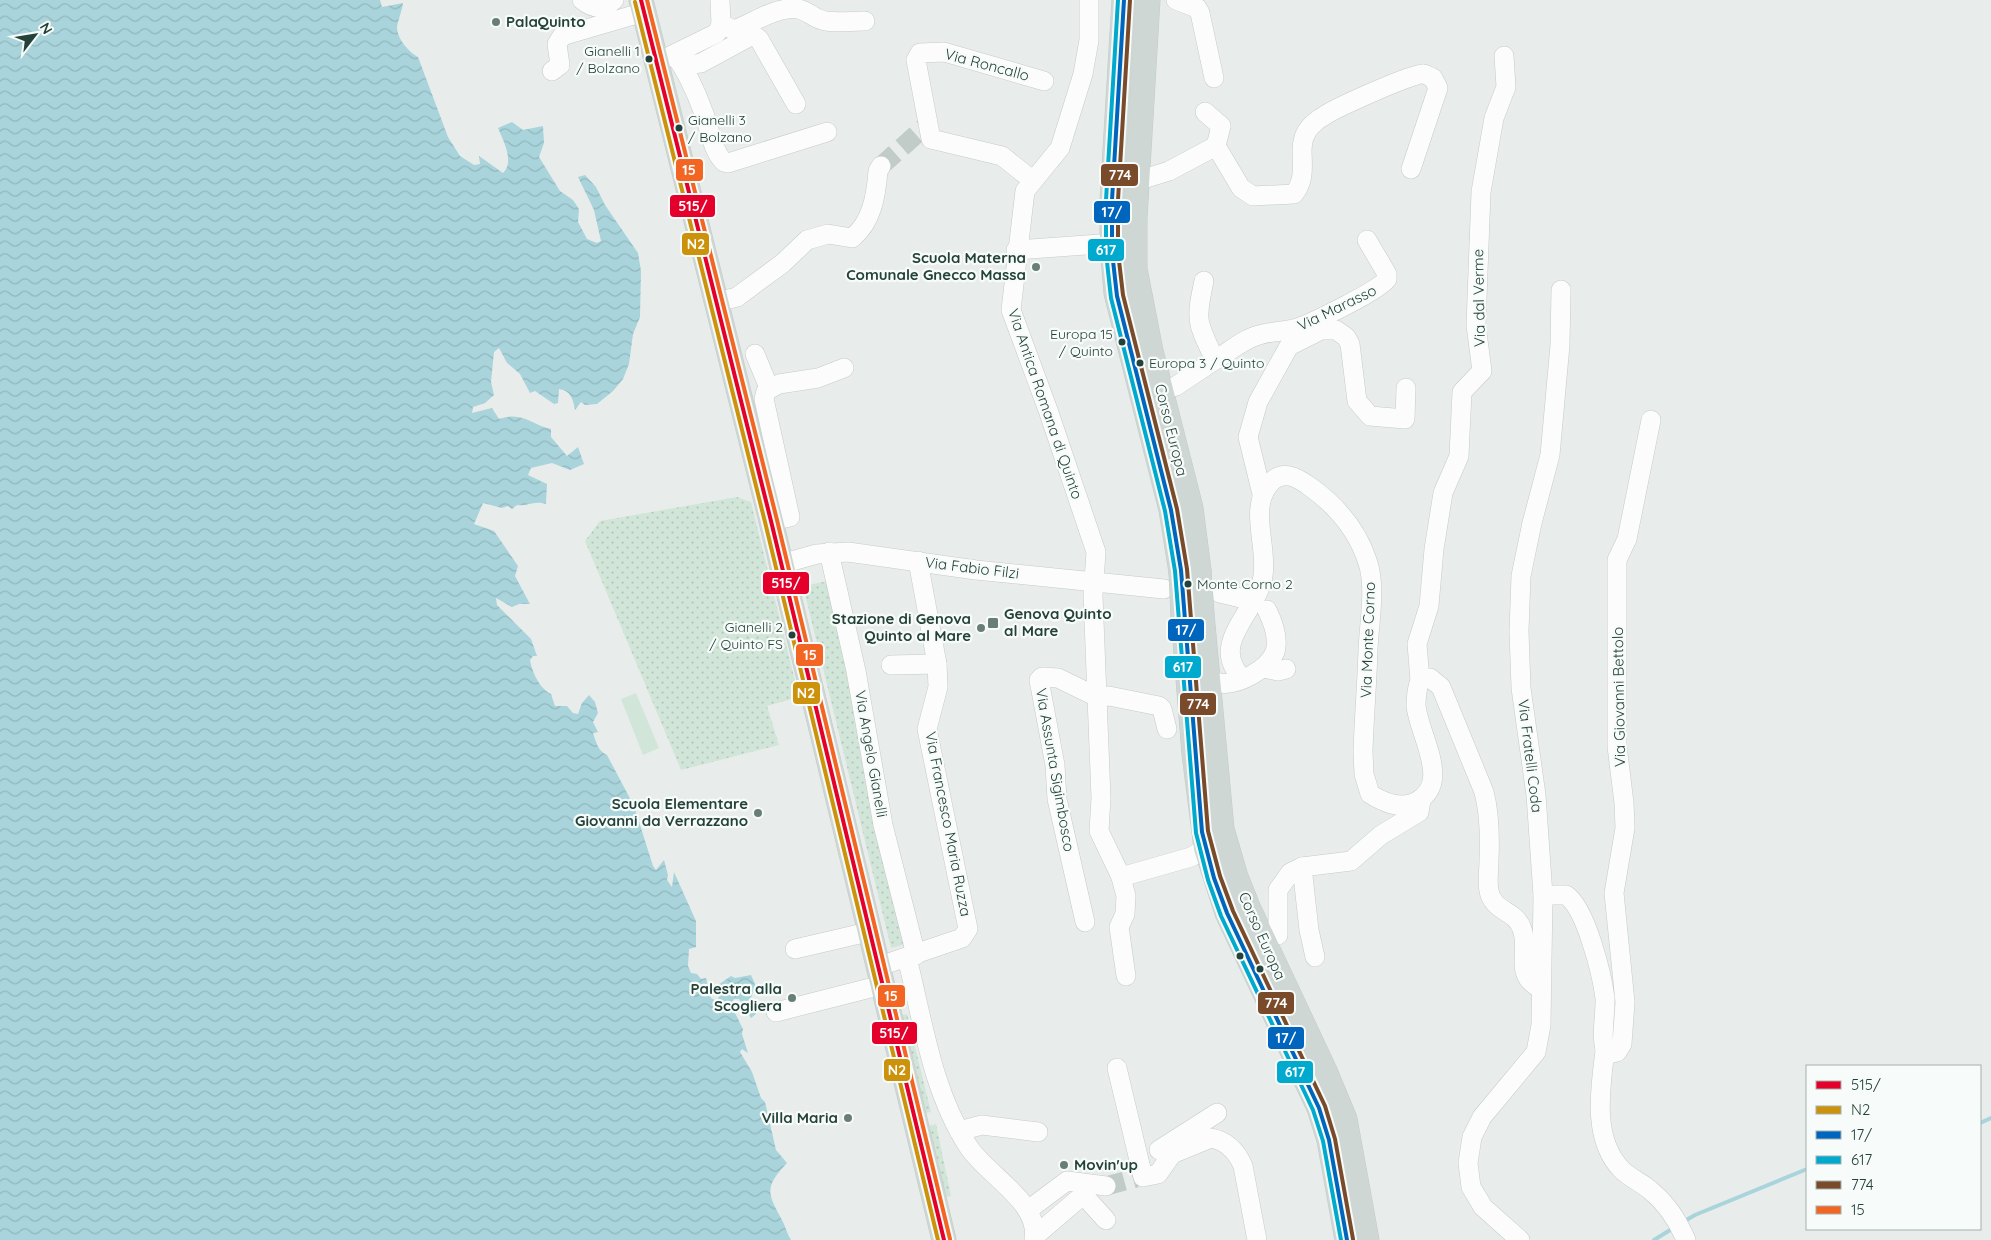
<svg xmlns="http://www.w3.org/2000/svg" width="1991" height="1240" viewBox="0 0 1991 1240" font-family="Quicksand,sans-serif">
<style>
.grass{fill:url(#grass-dots)}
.pitch{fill:#d1e6d8}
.water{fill:url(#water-waves)}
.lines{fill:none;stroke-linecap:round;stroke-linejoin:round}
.stream{stroke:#a9d4db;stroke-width:4}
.minor-tunnel{stroke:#c1cbc8;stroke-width:19;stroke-dasharray:19 9;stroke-linecap:butt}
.minor-casing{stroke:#c5cac8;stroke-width:20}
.major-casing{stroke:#c3ccc9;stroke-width:25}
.minor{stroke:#fcfcfc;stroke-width:19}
.major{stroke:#cfd7d5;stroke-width:24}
.major-bridge-casing{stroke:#c3ccc9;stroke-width:25;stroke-linecap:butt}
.major-bridge{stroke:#cfd7d5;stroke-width:24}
.bus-1-casing{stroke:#f7fbf9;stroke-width:8}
.bus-2-casing{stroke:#f7fbf9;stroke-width:8}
.bus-3-casing{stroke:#f7fbf9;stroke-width:8}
.bus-4-casing{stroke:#f7fbf9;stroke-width:8}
.bus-5-casing{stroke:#f7fbf9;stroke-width:8}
.bus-6-casing{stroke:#f7fbf9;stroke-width:8}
.bus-1{stroke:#e4002b;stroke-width:4}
.bus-2{stroke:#cd920c;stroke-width:4}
.bus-3{stroke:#0065bd;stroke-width:4}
.bus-4{stroke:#00a9ce;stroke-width:4}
.bus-5{stroke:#7a4b2a;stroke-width:4}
.bus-6{stroke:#f26522;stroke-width:4}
.poi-dot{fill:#697e78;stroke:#f7fbf9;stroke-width:2}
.bus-dot{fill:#24423a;stroke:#f7fbf9;stroke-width:2}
.labels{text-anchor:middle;stroke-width:4.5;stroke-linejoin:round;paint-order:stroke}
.bus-label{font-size:14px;fill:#24423a;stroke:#f7fbf9;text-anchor:end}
.poi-label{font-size:15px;font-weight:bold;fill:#24423a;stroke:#f7fbf9;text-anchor:end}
.street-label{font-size:15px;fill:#24423a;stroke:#f7fbf9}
.line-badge{stroke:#f7fbf9;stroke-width:2}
.badge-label{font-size:14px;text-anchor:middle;font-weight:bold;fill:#fff}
</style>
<defs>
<pattern id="grass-dots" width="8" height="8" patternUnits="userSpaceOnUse" patternTransform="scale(1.25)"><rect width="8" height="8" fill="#d1e6d8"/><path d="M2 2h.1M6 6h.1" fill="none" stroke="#b3c6ba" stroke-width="1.8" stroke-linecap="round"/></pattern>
<pattern id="water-waves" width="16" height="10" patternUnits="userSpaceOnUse" patternTransform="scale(1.25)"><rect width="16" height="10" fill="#a9d4db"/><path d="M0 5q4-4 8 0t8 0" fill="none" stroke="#91b7bd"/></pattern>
</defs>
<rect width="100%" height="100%" fill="#e8edeb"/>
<g class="grass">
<polygon points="737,497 751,502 799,697 767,706 779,745 681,770 585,541 600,521"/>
<polygon points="828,581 910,943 891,948 803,586"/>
<polygon points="907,1014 931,1112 922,1114 899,1016"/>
<polygon points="936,1124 951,1196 943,1197 927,1126"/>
</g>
<polygon class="pitch" points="636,693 659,748 643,755 621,699"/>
<path class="water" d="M0,0H380L382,7L403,3C402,11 398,20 397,27C397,39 409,52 418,57L448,137L460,156L474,165L480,164L479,156L503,173C515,162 503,140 498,128L512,122L523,130L543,126L544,143L539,157L560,191L573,200L579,209L578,222L587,239L597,243L601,241L594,210L578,177L585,175L596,187L605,205L638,253L641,271L640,317L633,334L629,364L623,379L613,391L597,404L585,405L581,402L575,410C573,399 571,391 559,389L558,403L554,404L535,391L530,393L520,374L507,363L499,348L494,352L491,382L494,395L485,403L473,407L472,413L492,408L499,419C523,411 531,425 551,429V437L567,456L578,447L584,464L570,470L552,463L531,468L528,475L547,484L546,504C533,500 527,507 517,505L512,509L508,506L502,508L483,503L474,524L494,531L518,566L515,576L530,604H519L512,607L496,598L497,605L531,639L537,656H533L530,660C532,672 540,689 551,694L555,706H567L573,713L578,714L582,703L589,695L595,702L598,713L593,722L598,732L593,733C596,742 598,751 607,755L634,806L653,866L656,870L664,860L668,875L667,880L672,887L674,872L696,921V947L689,949L688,966L691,973L697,974L701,979L706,978L711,998L717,1001L719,996L718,985L731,976L735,978L751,975C758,990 755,984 751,998L755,1003L756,1014L751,1018L739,999H734L731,1005L743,1029L742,1034L748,1053L742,1049L740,1052L752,1072L761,1098L765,1102L776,1150L787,1163C763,1188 768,1194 783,1222C786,1228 787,1234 791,1240H0Z"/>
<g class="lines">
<g class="stream">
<polyline points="1980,1123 1991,1118"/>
<polyline points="1683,1222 1695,1215 1807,1169"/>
<polyline points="1654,1240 1675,1227"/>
</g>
<g class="minor-tunnel">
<polyline points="881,166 929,123"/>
<polyline points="1106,1186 1136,1178"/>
</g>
<defs>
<g id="minor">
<path d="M582,0C593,9 603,10 614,0"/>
<polyline points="1089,0 1089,40 1083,74 1060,148 1025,191 1011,310 1048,410 1096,552 1093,595 1101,798 1099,831 1121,877 1191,857 1206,848"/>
<polyline points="1176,0 1197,8 1200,13 1214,78"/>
<path d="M721,24L734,30C751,24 769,11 787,9C807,6 811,19 826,21C839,23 852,21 865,21"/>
<path d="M675,55C687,72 696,92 703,111C710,127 711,149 724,162L728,163L827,132"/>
<polyline points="664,59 717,33 721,24 720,0"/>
<polyline points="683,66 701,63 749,37 755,36 759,39 796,104"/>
<polyline points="552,71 560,65 557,44 562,36 644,12"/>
<polyline points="1205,112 1221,126 1216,146"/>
<polyline points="1032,180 1002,156 931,139 916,60 920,53 944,52 1044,81"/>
<path d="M1137,181L1169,171L1216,146L1241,188L1253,196L1294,194C1311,172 1295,151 1307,131C1310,126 1318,119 1324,116C1333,109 1413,73 1423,74C1426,74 1430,77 1433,78L1438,88L1411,169"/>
<polyline points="1016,250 1100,244"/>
<path d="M717,302L737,297L783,263L807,240L828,234L852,238C872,222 876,196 878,171L881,166"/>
<polyline points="755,354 769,388"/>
<path d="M1215,360C1229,352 1243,339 1259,335C1271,331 1285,332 1297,328C1310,324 1384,288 1387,279V274L1367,240"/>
<path d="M1161,391L1176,386L1215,360C1197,322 1195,322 1204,281"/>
<polyline points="1262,494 1248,437 1258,402 1289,346 1321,330 1336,330 1346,337 1350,344 1357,401 1370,416 1405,419 1406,388"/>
<polyline points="771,521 790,517 764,399 766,391 779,384 818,378 844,368"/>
<polyline points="829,552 856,671 883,825 916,955"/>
<polyline points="781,564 817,554 848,552 976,570 1164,589"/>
<polyline points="1220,593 1245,599"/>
<polyline points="891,665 937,664"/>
<polyline points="1264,668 1278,671 1286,669"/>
<path d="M1199,673C1205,678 1212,682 1220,683C1238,686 1268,669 1275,652C1279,638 1273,622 1267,610"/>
<path d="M1242,678C1208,643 1258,612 1263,576C1268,545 1247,506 1272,481C1284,470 1298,478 1309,486C1336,505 1358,531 1368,563C1376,588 1369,624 1368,650C1367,684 1364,718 1363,752L1364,774L1370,794C1383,802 1398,809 1413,803C1454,786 1419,736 1416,706C1416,697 1417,688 1420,680L1430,678L1441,687L1484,792C1490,815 1490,837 1489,860C1489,870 1487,882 1489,891C1493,912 1516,910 1522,929C1531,953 1512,974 1541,989"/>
<polyline points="1420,680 1417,644 1429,606 1434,549 1443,493 1459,456 1462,392 1482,371 1476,325 1481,192 1494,118 1506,87 1504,56"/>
<polyline points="1302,867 1309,930 1315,957"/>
<polyline points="1121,877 1126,896 1125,914 1119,927 1126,976"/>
<path d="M1543,895H1566C1586,908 1602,975 1605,998C1606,1011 1599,1047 1608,1054L1617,1052L1622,1044L1625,1002L1614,893L1625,828L1624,803L1617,746V560L1627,539L1651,420"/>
<polyline points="1085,922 1057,799 1055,765 1039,680 1042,677 1058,678 1097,697 1109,696 1159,706 1162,709 1167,729"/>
<polyline points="1278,935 1278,890 1290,873 1302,867 1351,861 1381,835 1419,812 1421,801"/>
<polyline points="795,949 868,932"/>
<path d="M907,958C923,1021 932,1091 968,1146C985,1174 1041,1202 1034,1240"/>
<polyline points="877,967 962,938 968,929 927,729 938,687 937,664 918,561"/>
<polyline points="776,1012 882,985"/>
<path d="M1605,1051C1600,1089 1592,1140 1622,1170C1630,1178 1642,1183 1650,1190C1666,1203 1678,1221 1686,1240"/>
<path d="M1117,1068L1143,1177L1158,1174L1172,1154L1211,1138C1227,1141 1237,1152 1243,1166L1257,1240"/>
<polyline points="959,1131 982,1125 1038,1132"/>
<polyline points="1159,1150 1217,1113"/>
<polyline points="1028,1210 1067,1181 1106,1186"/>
<polyline points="1035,1236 1077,1200 1083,1198 1088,1200 1106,1220"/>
<polyline points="1520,1240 1483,1207 1471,1187 1468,1163 1472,1137 1482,1117 1536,1052 1541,1025 1543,895 1536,795 1521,688 1519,631 1521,576 1532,523 1550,455 1560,345 1561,290"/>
</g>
<g id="major">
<polyline points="641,0 771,521 944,1240"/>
<polyline points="1124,0 1112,200 1112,245 1116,293 1171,510 1181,572"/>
<polyline points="1148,0 1135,218 1135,269 1151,351 1191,508 1199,570"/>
<polyline points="1202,614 1222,829 1236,877 1248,907 1325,1071 1345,1119 1367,1240"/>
<polyline points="1183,616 1194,754 1206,848 1227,913 1319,1108 1329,1140 1347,1240"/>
</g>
</defs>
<use href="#minor" class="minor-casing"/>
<use href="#major" class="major-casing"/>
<use href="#minor" class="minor"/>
<use href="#major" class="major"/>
<defs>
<g id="major-bridge">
<polyline points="1199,570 1202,614"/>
<polyline points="1181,572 1183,616"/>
</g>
</defs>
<use href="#major-bridge" class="major-bridge-casing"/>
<use href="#major-bridge" class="major-bridge"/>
<defs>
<polyline id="bus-1" points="641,0 771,521 944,1240"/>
<polyline id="bus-2" points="635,2 765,522 938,1240"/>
<polyline id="bus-3" points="1124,0 1112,200 1112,252 1117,296 1171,510 1181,570 1202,832 1214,878 1227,913 1319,1108 1329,1140 1347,1240"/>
<polyline id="bus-4" points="1118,0 1106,200 1106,253 1111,298 1165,511 1175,571 1196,833 1208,880 1221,916 1313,1110 1323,1141 1341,1240"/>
<polyline id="bus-5" points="1130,0 1118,200 1118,252 1123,295 1177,509 1187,569 1208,831 1220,876 1233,911 1325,1106 1335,1139 1353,1239"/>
<polyline id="bus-6" points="647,0 777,520 950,1239"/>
</defs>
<use href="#bus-1" class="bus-1-casing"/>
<use href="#bus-2" class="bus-2-casing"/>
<use href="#bus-3" class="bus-3-casing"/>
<use href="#bus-4" class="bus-4-casing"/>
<use href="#bus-5" class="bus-5-casing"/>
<use href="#bus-6" class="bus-6-casing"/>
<use href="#bus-1" class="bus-1"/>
<use href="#bus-2" class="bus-2"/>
<use href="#bus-3" class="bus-3"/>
<use href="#bus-4" class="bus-4"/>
<use href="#bus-5" class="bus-5"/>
<use href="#bus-6" class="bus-6"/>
</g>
<g class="poi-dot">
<circle cx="496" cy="22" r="5"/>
<circle cx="1036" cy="267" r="5"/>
<rect x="987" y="617" width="12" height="12" rx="2.5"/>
<circle cx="981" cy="628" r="5"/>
<circle cx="758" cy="813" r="5"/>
<circle cx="792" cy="998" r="5"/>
<circle cx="848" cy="1118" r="5"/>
<circle cx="1064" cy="1165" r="5"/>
</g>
<g class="bus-dot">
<circle cx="649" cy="59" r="4.5"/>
<circle cx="679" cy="128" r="4.5"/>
<circle cx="1122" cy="342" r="4.5"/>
<circle cx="1140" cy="363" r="4.5"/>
<circle cx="1188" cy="584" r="4.5"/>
<circle cx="792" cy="635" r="4.5"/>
<circle cx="1240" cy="956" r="4.5"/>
<circle cx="1260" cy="969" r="4.5"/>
</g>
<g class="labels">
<g class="bus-label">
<text x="640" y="56">Gianelli 1<tspan x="640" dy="17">/ Bolzano</tspan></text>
<text x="688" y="125" text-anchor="start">Gianelli 3<tspan x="688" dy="17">/ Bolzano</tspan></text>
<text x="1113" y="339">Europa 15<tspan x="1113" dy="17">/ Quinto</tspan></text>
<text x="1149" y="368" text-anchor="start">Europa 3 / Quinto</text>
<text x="1197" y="589" text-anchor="start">Monte Corno 2</text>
<text x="783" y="632">Gianelli 2<tspan x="783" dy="17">/ Quinto FS</tspan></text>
</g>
<g class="poi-label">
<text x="506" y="27" text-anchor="start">PalaQuinto</text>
<text x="1026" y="263">Scuola Materna<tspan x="1026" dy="17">Comunale Gnecco Massa</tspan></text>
<text x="1004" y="619" text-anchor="start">Genova Quinto<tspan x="1004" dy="17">al Mare</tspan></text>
<text x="971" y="624">Stazione di Genova<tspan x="971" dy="17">Quinto al Mare</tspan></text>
<text x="748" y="809">Scuola Elementare<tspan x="748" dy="17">Giovanni da Verrazzano</tspan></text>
<text x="782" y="994">Palestra alla<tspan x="782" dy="17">Scogliera</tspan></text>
<text x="838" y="1123">Villa Maria</text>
<text x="1074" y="1170" text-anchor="start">Movin'up</text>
</g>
<g class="street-label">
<text transform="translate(987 65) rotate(15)" y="5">Via Roncallo</text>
<text transform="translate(1479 298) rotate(-91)" y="5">Via dal Verme</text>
<text transform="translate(1337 308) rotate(-26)" y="5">Via Marasso</text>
<text transform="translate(1045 404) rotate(71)" y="5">Via Antica Romana di Quinto</text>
<text transform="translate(1171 430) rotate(76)" y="5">Corso Europa</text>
<text transform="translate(972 568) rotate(7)" y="5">Via Fabio Filzi</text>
<text transform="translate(1368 640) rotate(-88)" y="5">Via Monte Corno</text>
<text transform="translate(1619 697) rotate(-91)" y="5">Via Giovanni Bettolo</text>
<text transform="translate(871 754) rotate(80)" y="5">Via Angelo Gianelli</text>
<text transform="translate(1530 756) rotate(83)" y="5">Via Fratelli Coda</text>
<text transform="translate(1055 770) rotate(80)" y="5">Via Assunta Sigimbosco</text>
<text transform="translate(948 824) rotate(79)" y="5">Via Francesco Maria Ruzza</text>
<text transform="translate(1262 936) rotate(66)" y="5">Corso Europa</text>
</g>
</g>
<g class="line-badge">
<rect x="675" y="158" width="29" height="24" rx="5" fill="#f26522"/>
<rect x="1100" y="163" width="39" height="24" rx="5" fill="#7a4b2a"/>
<rect x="669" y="194" width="47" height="24" rx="5" fill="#e4002b"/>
<rect x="1093" y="200" width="38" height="24" rx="5" fill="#0065bd"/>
<rect x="681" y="232" width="29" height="24" rx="5" fill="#cd920c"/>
<rect x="1087" y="238" width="38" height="24" rx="5" fill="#00a9ce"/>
<rect x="762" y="571" width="48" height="24" rx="5" fill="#e4002b"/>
<rect x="1167" y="618" width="38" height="24" rx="5" fill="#0065bd"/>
<rect x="795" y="643" width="29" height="24" rx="5" fill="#f26522"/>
<rect x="1164" y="655" width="38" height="24" rx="5" fill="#00a9ce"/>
<rect x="792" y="681" width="29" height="24" rx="5" fill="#cd920c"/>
<rect x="1179" y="692" width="38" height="24" rx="5" fill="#7a4b2a"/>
<rect x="877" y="984" width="29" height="24" rx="5" fill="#f26522"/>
<rect x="1257" y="991" width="38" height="24" rx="5" fill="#7a4b2a"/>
<rect x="871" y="1021" width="47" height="24" rx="5" fill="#e4002b"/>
<rect x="1267" y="1026" width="38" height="24" rx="5" fill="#0065bd"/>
<rect x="883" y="1058" width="28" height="24" rx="5" fill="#cd920c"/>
<rect x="1276" y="1060" width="38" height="24" rx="5" fill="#00a9ce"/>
</g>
<g class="badge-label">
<text x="689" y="175">15</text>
<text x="1120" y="180">774</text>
<text x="693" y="211">515/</text>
<text x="1112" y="217">17/</text>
<text x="696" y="249">N2</text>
<text x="1106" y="255">617</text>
<text x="786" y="588">515/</text>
<text x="1186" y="635">17/</text>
<text x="810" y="660">15</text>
<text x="1183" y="672">617</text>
<text x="806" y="698">N2</text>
<text x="1198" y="709">774</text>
<text x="891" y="1001">15</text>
<text x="1276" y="1008">774</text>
<text x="894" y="1038">515/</text>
<text x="1286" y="1043">17/</text>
<text x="897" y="1075">N2</text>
<text x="1295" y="1077">617</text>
</g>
<rect x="1806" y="1065" width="175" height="165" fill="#f7fbf9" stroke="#a3b1ad"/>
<rect x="1816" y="1081" width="25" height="8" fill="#e4002b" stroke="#a3b1ad"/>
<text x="1851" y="1090" font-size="15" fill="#24423a">515/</text>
<rect x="1816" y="1106" width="25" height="8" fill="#cd920c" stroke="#a3b1ad"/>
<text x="1851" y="1115" font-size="15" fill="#24423a">N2</text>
<rect x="1816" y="1131" width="25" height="8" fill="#0065bd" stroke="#a3b1ad"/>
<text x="1851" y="1140" font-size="15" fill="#24423a">17/</text>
<rect x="1816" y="1156" width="25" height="8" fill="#00a9ce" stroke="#a3b1ad"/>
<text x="1851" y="1165" font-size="15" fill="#24423a">617</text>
<rect x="1816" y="1181" width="25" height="8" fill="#7a4b2a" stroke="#a3b1ad"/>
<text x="1851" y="1190" font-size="15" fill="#24423a">774</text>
<rect x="1816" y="1206" width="25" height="8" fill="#f26522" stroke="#a3b1ad"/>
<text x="1851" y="1215" font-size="15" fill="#24423a">15</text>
<g transform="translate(35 35) rotate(59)" stroke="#f7fbf9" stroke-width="4" paint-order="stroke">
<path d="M0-4L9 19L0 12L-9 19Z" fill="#24423a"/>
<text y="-8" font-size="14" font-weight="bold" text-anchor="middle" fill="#24423a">N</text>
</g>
</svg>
